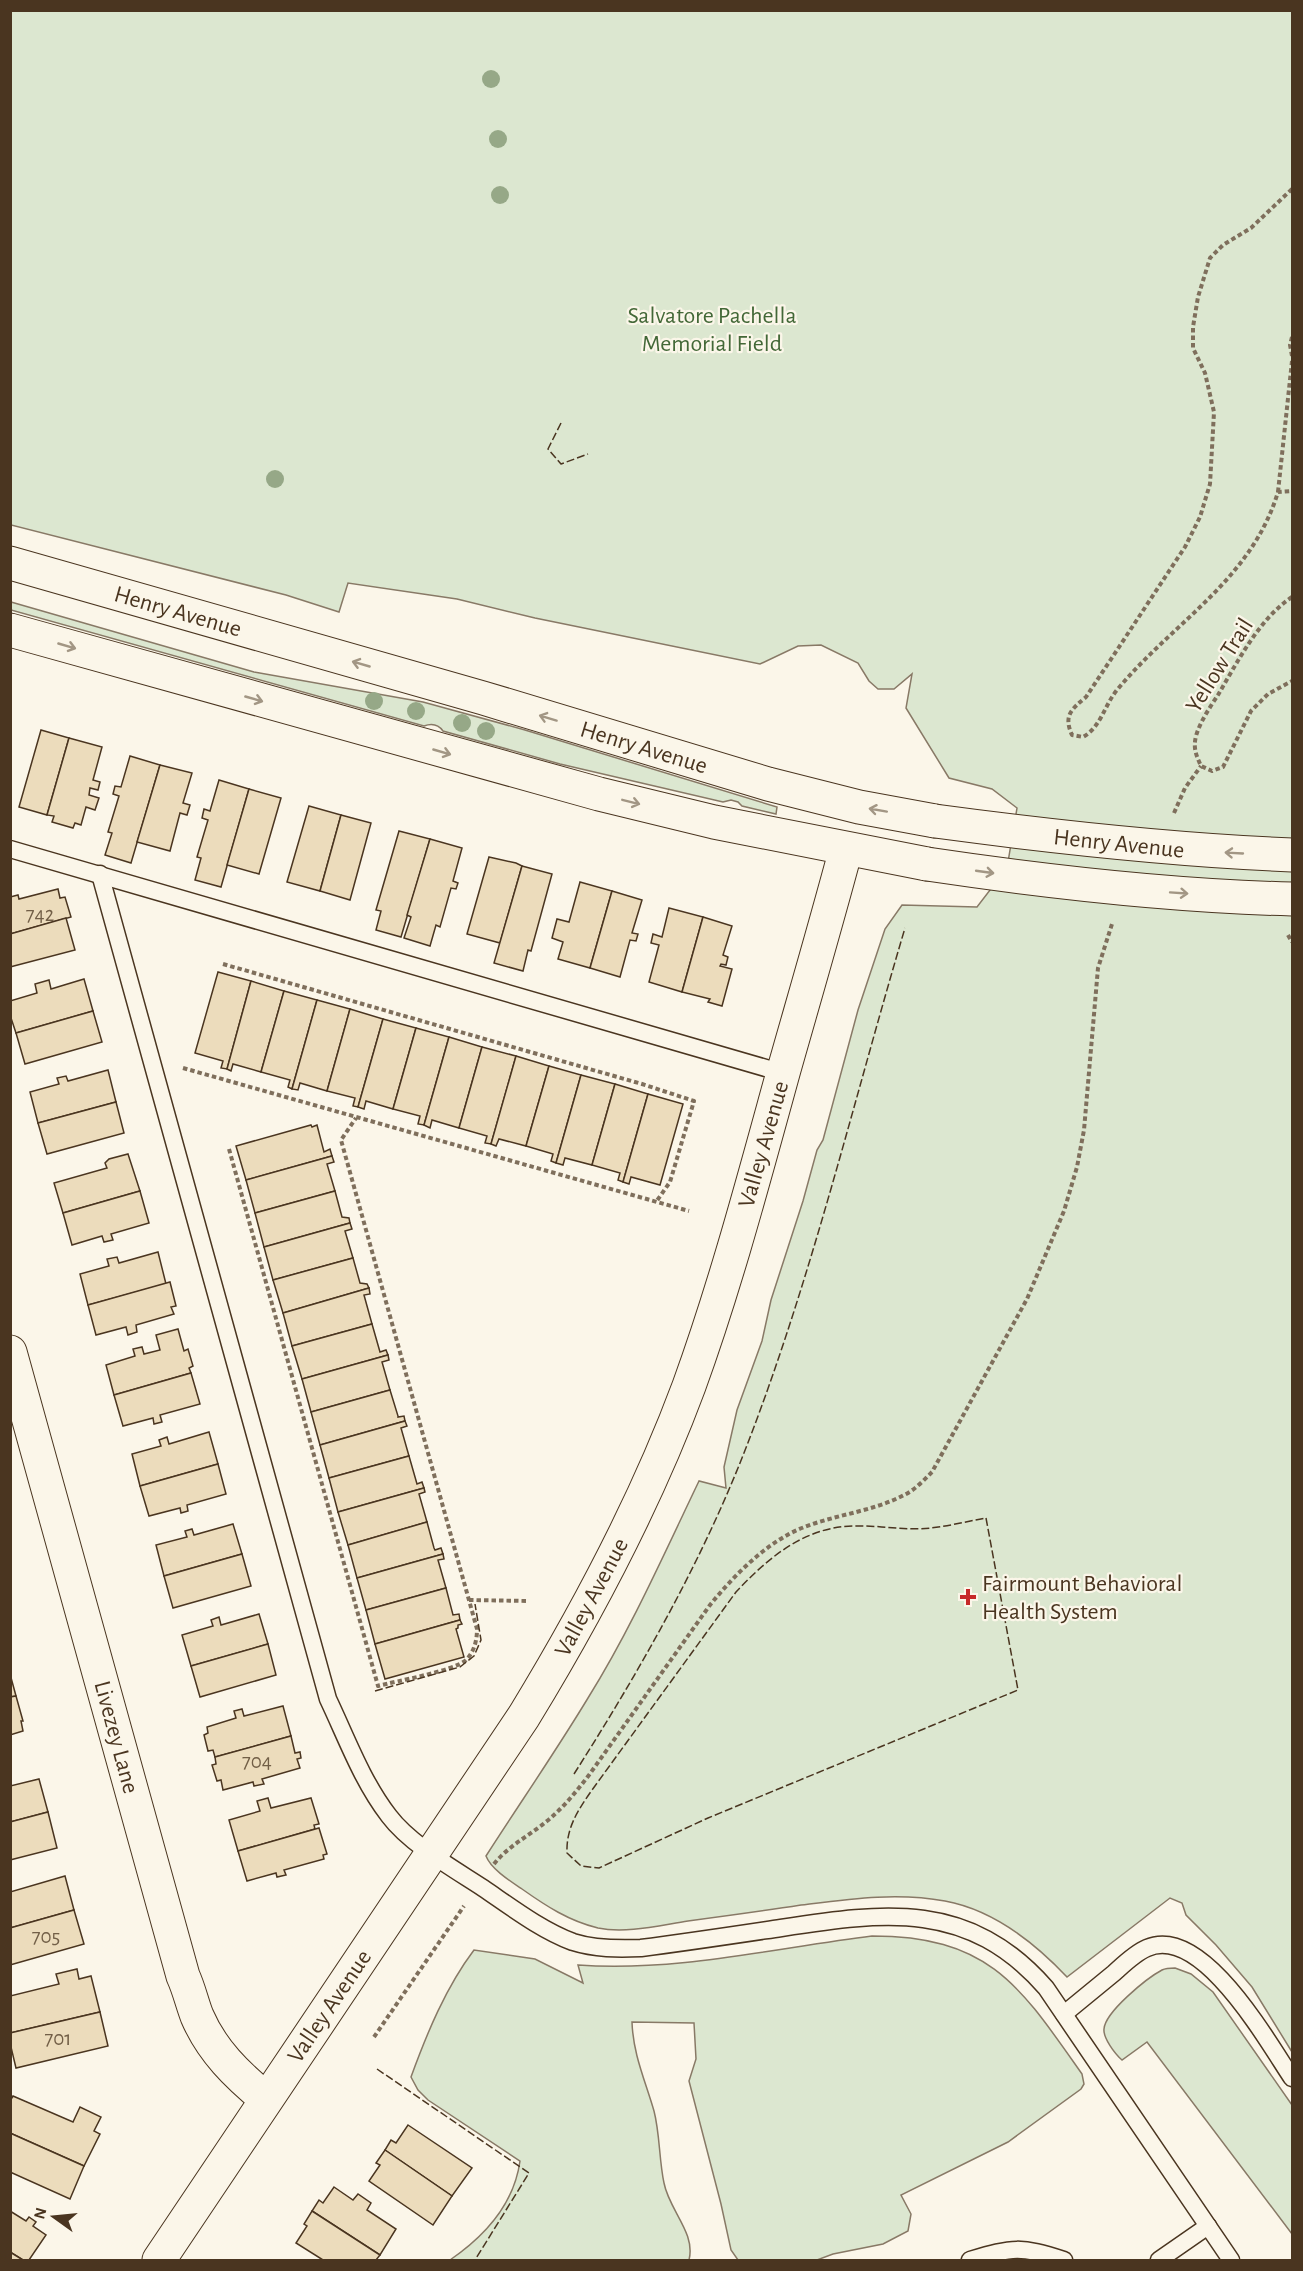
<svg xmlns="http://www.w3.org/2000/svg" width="1303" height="2271" viewBox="0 0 1303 2271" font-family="'Alegreya Sans',sans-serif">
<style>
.green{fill:#dce7d0;stroke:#887966;stroke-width:1.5}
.building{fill:#ecdcbc;stroke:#4a3520;stroke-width:1.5}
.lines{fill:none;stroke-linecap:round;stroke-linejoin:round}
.lane-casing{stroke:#4a3520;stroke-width:19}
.street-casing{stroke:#4a3520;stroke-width:35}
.secondary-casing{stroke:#4a3520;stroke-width:35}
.primary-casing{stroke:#4a3520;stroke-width:35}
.path{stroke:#7f6f5c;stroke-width:4;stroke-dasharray:4.5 3;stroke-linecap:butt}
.lane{stroke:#fbf6e9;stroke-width:16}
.street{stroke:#fbf6e9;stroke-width:33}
.secondary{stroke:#fbf6e9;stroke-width:33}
.primary{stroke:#fbf6e9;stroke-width:33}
.primary-bridge-casing{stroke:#4a3520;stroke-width:35;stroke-linecap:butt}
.primary-bridge{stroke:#fbf6e9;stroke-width:33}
.fence{stroke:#4a3520;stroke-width:1.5;stroke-dasharray:8 3;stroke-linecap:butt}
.tree{fill:#96a887}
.oneway{stroke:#a29684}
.poi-dot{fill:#c62828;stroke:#fbf6e9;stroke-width:2}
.labels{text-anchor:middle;stroke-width:4.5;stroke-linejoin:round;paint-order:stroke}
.number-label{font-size:21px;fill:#725f47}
.park-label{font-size:24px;fill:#436837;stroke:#fbf6e9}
.street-label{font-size:24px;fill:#4a3520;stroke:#fbf6e9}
.poi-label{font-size:24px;fill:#4a3520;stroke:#fbf6e9;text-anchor:start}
</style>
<rect width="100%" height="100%" fill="#fbf6e9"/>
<g class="green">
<path d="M10,11H1292V2052L1252,1987L1216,1945L1186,1915L1182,1903L1170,1898L1067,1977C1034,1942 994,1910 945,1901C897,1892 849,1899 801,1905C763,1911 726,1916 688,1921C661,1925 626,1934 598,1928C569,1921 546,1906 522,1889C510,1881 491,1869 486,1856C520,1803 556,1751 588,1698C631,1629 664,1554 699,1481L726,1488L724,1467L737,1410L762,1341L771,1300L803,1201L817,1150L823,1140L858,1010L885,929L902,905L977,907L1007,868L1017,808L992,789L949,778L906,708L912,674L894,689H878L869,681L858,663L821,645L798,646L760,664L535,618L457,599L348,583L339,612L286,595L11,525Z"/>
<path d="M11,602L254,672L423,702L525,730L777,807L776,814L742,806L738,802L731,800L723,802L560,764L443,731C438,724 432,723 424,726L11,610Z"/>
<path d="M872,1936C990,1936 1020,1986 1082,2074L1084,2084L1081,2089L1008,2142L901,2195L911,2214L908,2231L883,2244L833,2254L817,2260H738L731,2250L721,2204L689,2081L696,2059L694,2023L632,2022C633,2054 645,2080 654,2111C660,2134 659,2160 664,2183C669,2210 696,2233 689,2260H450C485,2236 514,2205 520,2161L428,2100L418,2090L411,2077C427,2033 446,1987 474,1950L535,1959L583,1983L578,1965C677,1972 775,1948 872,1936Z"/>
<path d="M1175,1968L1191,1974L1213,1992L1292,2105V2234L1147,2042L1122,2060C1115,2054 1103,2038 1104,2029C1105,2012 1147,1978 1162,1970C1166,1968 1171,1968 1175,1968Z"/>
</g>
<g class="building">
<polygon points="41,730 69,738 47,815 19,807"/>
<polygon points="69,738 102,747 93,780 100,782 98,790 90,788 89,795 99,798 95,810 86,807 81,825 75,823 73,828 52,822 54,816 47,815"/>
<polygon points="130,756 160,765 131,863 105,855 112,833 108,832 119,796 113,794 115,786 121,787"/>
<polygon points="160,765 192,773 183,803 190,805 187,815 180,813 170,851 137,842"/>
<polygon points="219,780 249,789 221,887 195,880 201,858 197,857 208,820 202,818 204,809 210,811"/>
<polygon points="249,789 281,798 259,874 227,865"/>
<polygon points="309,806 341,815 320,891 287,882"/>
<polygon points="341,815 371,823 350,900 320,891"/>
<polygon points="399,831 430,839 401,937 376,930 381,911 376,910"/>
<polygon points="430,839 462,848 453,881 458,883 456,889 451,888 440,927 436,925 430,946 404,938 411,917 407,915"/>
<polygon points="489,857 516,863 522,866 500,943 467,934"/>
<polygon points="522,866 552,874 531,951 528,950 523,971 494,963"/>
<polygon points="580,882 612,891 590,968 558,959 563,942 552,938 557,919 569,922"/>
<polygon points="58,889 60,898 65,897 71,917 10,934 10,897 18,895 19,899"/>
<polygon points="612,891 642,900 632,933 638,934 636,941 630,940 620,977 590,968"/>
<polygon points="669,908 703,917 682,992 649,982 659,945 651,943 653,934 662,937"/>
<polygon points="703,917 732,926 723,955 728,957 726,965 721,964 720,966 732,969 722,1006 708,1002 710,999 682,992"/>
<polygon points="66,918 75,950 10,967 10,934"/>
<polygon points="218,972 251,981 227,1069 221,1068 223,1061 195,1053"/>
<polygon points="84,979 93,1011 16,1033 10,1015 10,1001 37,993 35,984 49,980 51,989"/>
<polygon points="251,981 284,991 261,1072 233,1064 231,1071 227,1069"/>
<polygon points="284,991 317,1000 292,1089 288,1087 290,1080 261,1072"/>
<polygon points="317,1000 350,1009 327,1091 300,1083 298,1090 292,1089"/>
<polygon points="350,1009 383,1019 358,1107 353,1106 355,1098 327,1091"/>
<polygon points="93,1011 102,1042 25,1064 16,1033"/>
<polygon points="383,1019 416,1028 393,1109 366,1101 364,1109 358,1107"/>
<polygon points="416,1028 449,1037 424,1125 418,1124 420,1116 393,1109"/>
<polygon points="449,1037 482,1047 459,1128 432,1120 430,1128 424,1125"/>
<polygon points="482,1047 516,1056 491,1144 485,1143 487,1136 459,1128"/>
<polygon points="516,1056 549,1066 526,1146 499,1139 496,1146 491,1144"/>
<polygon points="549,1066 581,1075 556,1163 551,1161 553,1154 526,1146"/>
<polygon points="108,1070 116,1102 38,1123 30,1092 59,1084 57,1078 66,1076 68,1081"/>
<polygon points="581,1075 615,1084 592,1165 565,1158 563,1165 556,1163"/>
<polygon points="615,1084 648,1094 623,1182 618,1180 620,1173 592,1165"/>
<polygon points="648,1094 683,1104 660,1185 631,1177 629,1184 623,1182"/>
<polygon points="116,1102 124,1133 47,1154 38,1123"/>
<polygon points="311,1125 312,1127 317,1125 324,1152 330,1149 332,1156 246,1180 236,1146"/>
<polygon points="128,1154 140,1191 63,1213 54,1183 107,1168 105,1163 109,1159"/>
<polygon points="332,1156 334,1162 327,1164 335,1191 255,1213 246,1180"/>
<polygon points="140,1191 149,1223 111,1234 113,1240 104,1242 102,1236 72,1245 63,1213"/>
<polygon points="335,1191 342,1217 349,1218 350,1223 264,1247 255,1213"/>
<polygon points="350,1223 352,1229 345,1231 353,1258 273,1280 264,1247"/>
<polygon points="158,1252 166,1284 88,1305 80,1274 109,1266 107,1259 117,1257 119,1263"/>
<polygon points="353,1258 360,1283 367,1284 369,1288 283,1313 273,1280"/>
<polygon points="170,1282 176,1306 171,1307 174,1314 136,1325 137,1332 128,1335 126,1327 96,1335 88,1305"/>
<polygon points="369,1288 370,1294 364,1295 372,1324 292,1346 283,1313"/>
<polygon points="372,1324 380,1352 386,1350 388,1355 302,1379 292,1346"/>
<polygon points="178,1329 184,1351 188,1349 193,1366 189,1368 191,1373 114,1395 106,1365 135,1356 133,1349 142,1347 144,1354 160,1350 156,1335"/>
<polygon points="388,1355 389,1360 382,1362 390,1390 311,1412 302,1379"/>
<polygon points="191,1373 200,1404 160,1415 162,1422 154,1424 153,1418 123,1426 114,1395"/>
<polygon points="390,1390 398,1416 398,1417 404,1416 405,1421 320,1445 311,1412"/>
<polygon points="405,1421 407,1426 401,1428 409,1456 329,1478 320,1445"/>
<polygon points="209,1432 218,1464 140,1486 132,1454 161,1446 159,1440 167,1437 169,1444"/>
<polygon points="409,1456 417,1484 422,1482 424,1488 338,1512 329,1478"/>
<polygon points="218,1464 226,1494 187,1505 188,1511 181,1513 180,1508 149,1516 140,1486"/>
<polygon points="424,1488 425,1492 419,1494 427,1522 348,1545 338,1512"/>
<polygon points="427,1522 434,1548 435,1550 441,1548 443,1554 357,1578 348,1545"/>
<polygon points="233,1524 242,1554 164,1576 156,1545 187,1537 185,1531 192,1529 194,1535"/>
<polygon points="242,1554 251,1586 173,1608 164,1576"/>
<polygon points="443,1554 444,1559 438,1560 446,1588 366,1610 357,1578"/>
<polygon points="446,1588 453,1615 459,1614 460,1620 375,1644 366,1610"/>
<polygon points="259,1614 268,1644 191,1666 182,1635 213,1626 211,1620 219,1617 221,1625"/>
<polygon points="460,1620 462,1624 458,1625 458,1628 456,1629 464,1657 385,1679 375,1644"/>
<polygon points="268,1644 276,1675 200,1697 191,1666"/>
<polygon points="10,1674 16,1696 10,1697"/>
<polygon points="16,1696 23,1721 21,1721 23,1731 10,1735 10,1697"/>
<polygon points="283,1706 291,1736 215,1757 213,1750 208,1751 204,1735 208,1733 207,1727 236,1718 234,1711 242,1709 244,1716"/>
<polygon points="291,1736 295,1753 300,1752 301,1758 297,1759 300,1768 262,1779 264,1784 254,1786 253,1782 223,1790 221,1780 217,1781 212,1765 216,1764 215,1757"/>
<polygon points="39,1779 48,1812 10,1822 10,1786"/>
<polygon points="268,1798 271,1808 311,1798 319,1824 314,1825 315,1829 238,1851 229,1820 260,1811 257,1801"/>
<polygon points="48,1812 57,1848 10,1860 10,1822"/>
<polygon points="319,1828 327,1854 323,1855 324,1859 284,1870 286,1875 277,1877 276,1873 247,1881 238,1851"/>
<polygon points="65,1876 74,1910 10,1928 10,1892"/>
<polygon points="74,1910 84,1944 10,1965 10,1928"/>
<polygon points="77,1969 79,1979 91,1976 100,2012 10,2033 10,1996 59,1984 56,1974"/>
<polygon points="100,2012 108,2046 16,2068 10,2043 10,2033"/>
<polygon points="13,2096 73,2122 80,2107 101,2117 94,2131 100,2134 84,2166 10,2133 10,2101"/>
<polygon points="408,2125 472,2168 452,2196 385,2150 391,2140 396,2143"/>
<polygon points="10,2133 84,2166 70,2199 10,2172"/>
<polygon points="385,2150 452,2196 433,2225 369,2181 380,2165 376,2163"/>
<polygon points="334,2187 353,2200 358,2194 371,2203 367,2210 396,2229 380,2255 312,2211 319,2200 323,2203"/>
<polygon points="10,2211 26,2221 29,2217 36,2222 33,2226 46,2235 29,2260 23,2260 10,2252"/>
<polygon points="312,2211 380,2255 376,2260 323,2260 296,2243 307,2226 304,2224"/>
<polygon points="10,2252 23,2260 10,2260"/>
</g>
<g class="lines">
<defs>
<g id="lane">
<polyline points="10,849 783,1073"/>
<path d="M100,874L328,1699C347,1739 362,1781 389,1816C410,1844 454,1869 483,1888C511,1907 541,1930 573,1942C595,1949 618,1949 641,1948C688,1942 734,1935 781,1928C885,1912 969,1900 1046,1988L1231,2260"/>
<path d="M1064,2014C1081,2000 1098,1986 1114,1973C1124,1964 1135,1953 1147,1948C1202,1924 1267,2041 1292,2078"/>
<path d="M970,2260C1014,2247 1020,2246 1064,2260"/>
<polyline points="1159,2260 1208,2226"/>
</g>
<path id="street" d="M10,1352L183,1976C189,1989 192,2003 197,2016C212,2051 237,2075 266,2099"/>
<path id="secondary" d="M159,2260L524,1716C588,1611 646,1502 689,1386C726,1284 754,1178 783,1073C804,999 826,924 846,849"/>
<g id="primary">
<polyline points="10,563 483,698 768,784 859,807 935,821"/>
<polyline points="10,630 599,794 714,822 927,864"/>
</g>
</defs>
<use href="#lane" class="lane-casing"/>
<use href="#street" class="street-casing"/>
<use href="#secondary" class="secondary-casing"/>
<use href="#primary" class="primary-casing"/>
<g class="path">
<path d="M1292,189L1251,228L1223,245L1210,258L1198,297L1193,327V348L1205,373L1214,412L1210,484L1200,517L1185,547L1086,697C1072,709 1063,715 1072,735L1083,737C1101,727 1104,706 1117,690C1173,622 1251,581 1278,492L1292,491"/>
<polyline points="1292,337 1290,345 1292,356"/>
<polyline points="1278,492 1292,361"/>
<path d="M1292,597C1259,619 1238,661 1218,695C1210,707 1200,722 1196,736C1193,748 1196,755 1201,766L1212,771L1223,767L1251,711L1268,694L1292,681"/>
<polyline points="1174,813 1185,788 1201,766"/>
<polyline points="1288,935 1292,942"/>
<polyline points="223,964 642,1084 694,1101 670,1182 656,1202"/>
<polyline points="183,1068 689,1211"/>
<path d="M229,1149L378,1686C396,1681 454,1671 466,1660C474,1652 477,1641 477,1629L341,1140L356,1118"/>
<polyline points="469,1600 529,1601"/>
<path d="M494,1864C508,1846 529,1836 547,1821C563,1808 576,1792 589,1775L710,1605C732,1578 758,1551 789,1534C825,1515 868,1514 904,1495C915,1490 924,1480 932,1472L1027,1299L1064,1211L1077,1167L1084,1130L1098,968L1112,924"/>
<polyline points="374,2037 464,1906"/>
</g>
<use href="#lane" class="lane"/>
<use href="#street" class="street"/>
<use href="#secondary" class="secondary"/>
<use href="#primary" class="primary"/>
<defs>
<g id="primary-bridge">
<path d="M935,821C1054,837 1172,850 1292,855"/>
<path d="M927,864C1048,882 1170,896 1292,899"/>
</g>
</defs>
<use href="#primary-bridge" class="primary-bridge-casing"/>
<use href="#primary-bridge" class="primary-bridge"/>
<g class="fence">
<polyline points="561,423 548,449 561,464 588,454"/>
<path d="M986,1518L1018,1690L708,1818L599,1868L581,1866L567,1853C566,1828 578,1810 592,1790L736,1592C768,1558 804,1527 853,1526C879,1525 906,1531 931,1528C950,1526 968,1521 986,1518Z"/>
<polyline points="375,1691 460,1667 474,1656 481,1640 475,1604"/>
<path d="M574,1774C637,1675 696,1572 740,1463C809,1290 852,1106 905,928"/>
<polyline points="377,2069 529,2173 475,2260"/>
</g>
</g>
<g class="tree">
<circle cx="491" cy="79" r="9"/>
<circle cx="498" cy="139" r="9"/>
<circle cx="500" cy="195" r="9"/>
<circle cx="275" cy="479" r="9"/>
<circle cx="374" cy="701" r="9"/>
<circle cx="416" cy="711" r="9"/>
<circle cx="462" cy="723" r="9"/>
<circle cx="486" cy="731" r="9"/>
</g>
<defs><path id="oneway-shaft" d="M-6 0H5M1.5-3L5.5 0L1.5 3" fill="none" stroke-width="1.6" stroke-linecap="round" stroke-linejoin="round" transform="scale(1.5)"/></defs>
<g class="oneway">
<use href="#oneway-shaft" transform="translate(67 646) rotate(16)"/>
<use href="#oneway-shaft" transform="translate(361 664) rotate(-164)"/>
<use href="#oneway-shaft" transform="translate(254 699) rotate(16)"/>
<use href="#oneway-shaft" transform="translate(548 718) rotate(-163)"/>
<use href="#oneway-shaft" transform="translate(442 752) rotate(16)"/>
<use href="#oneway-shaft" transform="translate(631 802) rotate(14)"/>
<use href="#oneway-shaft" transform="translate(878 810) rotate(-170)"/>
<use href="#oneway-shaft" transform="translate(1234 853) rotate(-177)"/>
<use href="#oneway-shaft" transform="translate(985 872) rotate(8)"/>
<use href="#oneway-shaft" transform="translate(1179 893) rotate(4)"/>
</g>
<path class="poi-dot" d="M965 1588h6v6h6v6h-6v6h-6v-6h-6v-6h6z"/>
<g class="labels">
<g class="number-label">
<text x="40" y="921">742</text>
<text x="257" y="1768">704</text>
<text x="46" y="1943">705</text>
<text x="58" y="2045">701</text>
</g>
<g class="park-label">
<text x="712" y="323">Salvatore Pachella<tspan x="712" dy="28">Memorial Field</tspan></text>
</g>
<g class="street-label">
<text transform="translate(178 611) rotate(16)" y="8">Henry Avenue</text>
<text transform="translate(1219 665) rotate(-58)" y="8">Yellow Trail</text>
<text transform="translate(644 747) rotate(17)" y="8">Henry Avenue</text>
<text transform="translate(1119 843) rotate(6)" y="8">Henry Avenue</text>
<text transform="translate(763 1144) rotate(-74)" y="8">Valley Avenue</text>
<text transform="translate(591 1597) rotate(-62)" y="8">Valley Avenue</text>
<text transform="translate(117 1737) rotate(75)" y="8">Livezey Lane</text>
<text transform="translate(329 2006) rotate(-56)" y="8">Valley Avenue</text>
</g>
<g class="poi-label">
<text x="982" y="1591">Fairmount Behavioral<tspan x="982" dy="28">Health System</tspan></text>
</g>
</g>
<rect width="1303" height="2271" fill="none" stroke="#4a3520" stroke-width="24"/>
<g transform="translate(54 2217) rotate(285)" stroke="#fbf6e9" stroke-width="4.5" paint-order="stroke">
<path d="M0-4.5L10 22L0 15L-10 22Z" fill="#4a3520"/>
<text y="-9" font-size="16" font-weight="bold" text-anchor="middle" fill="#4a3520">N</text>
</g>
</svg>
